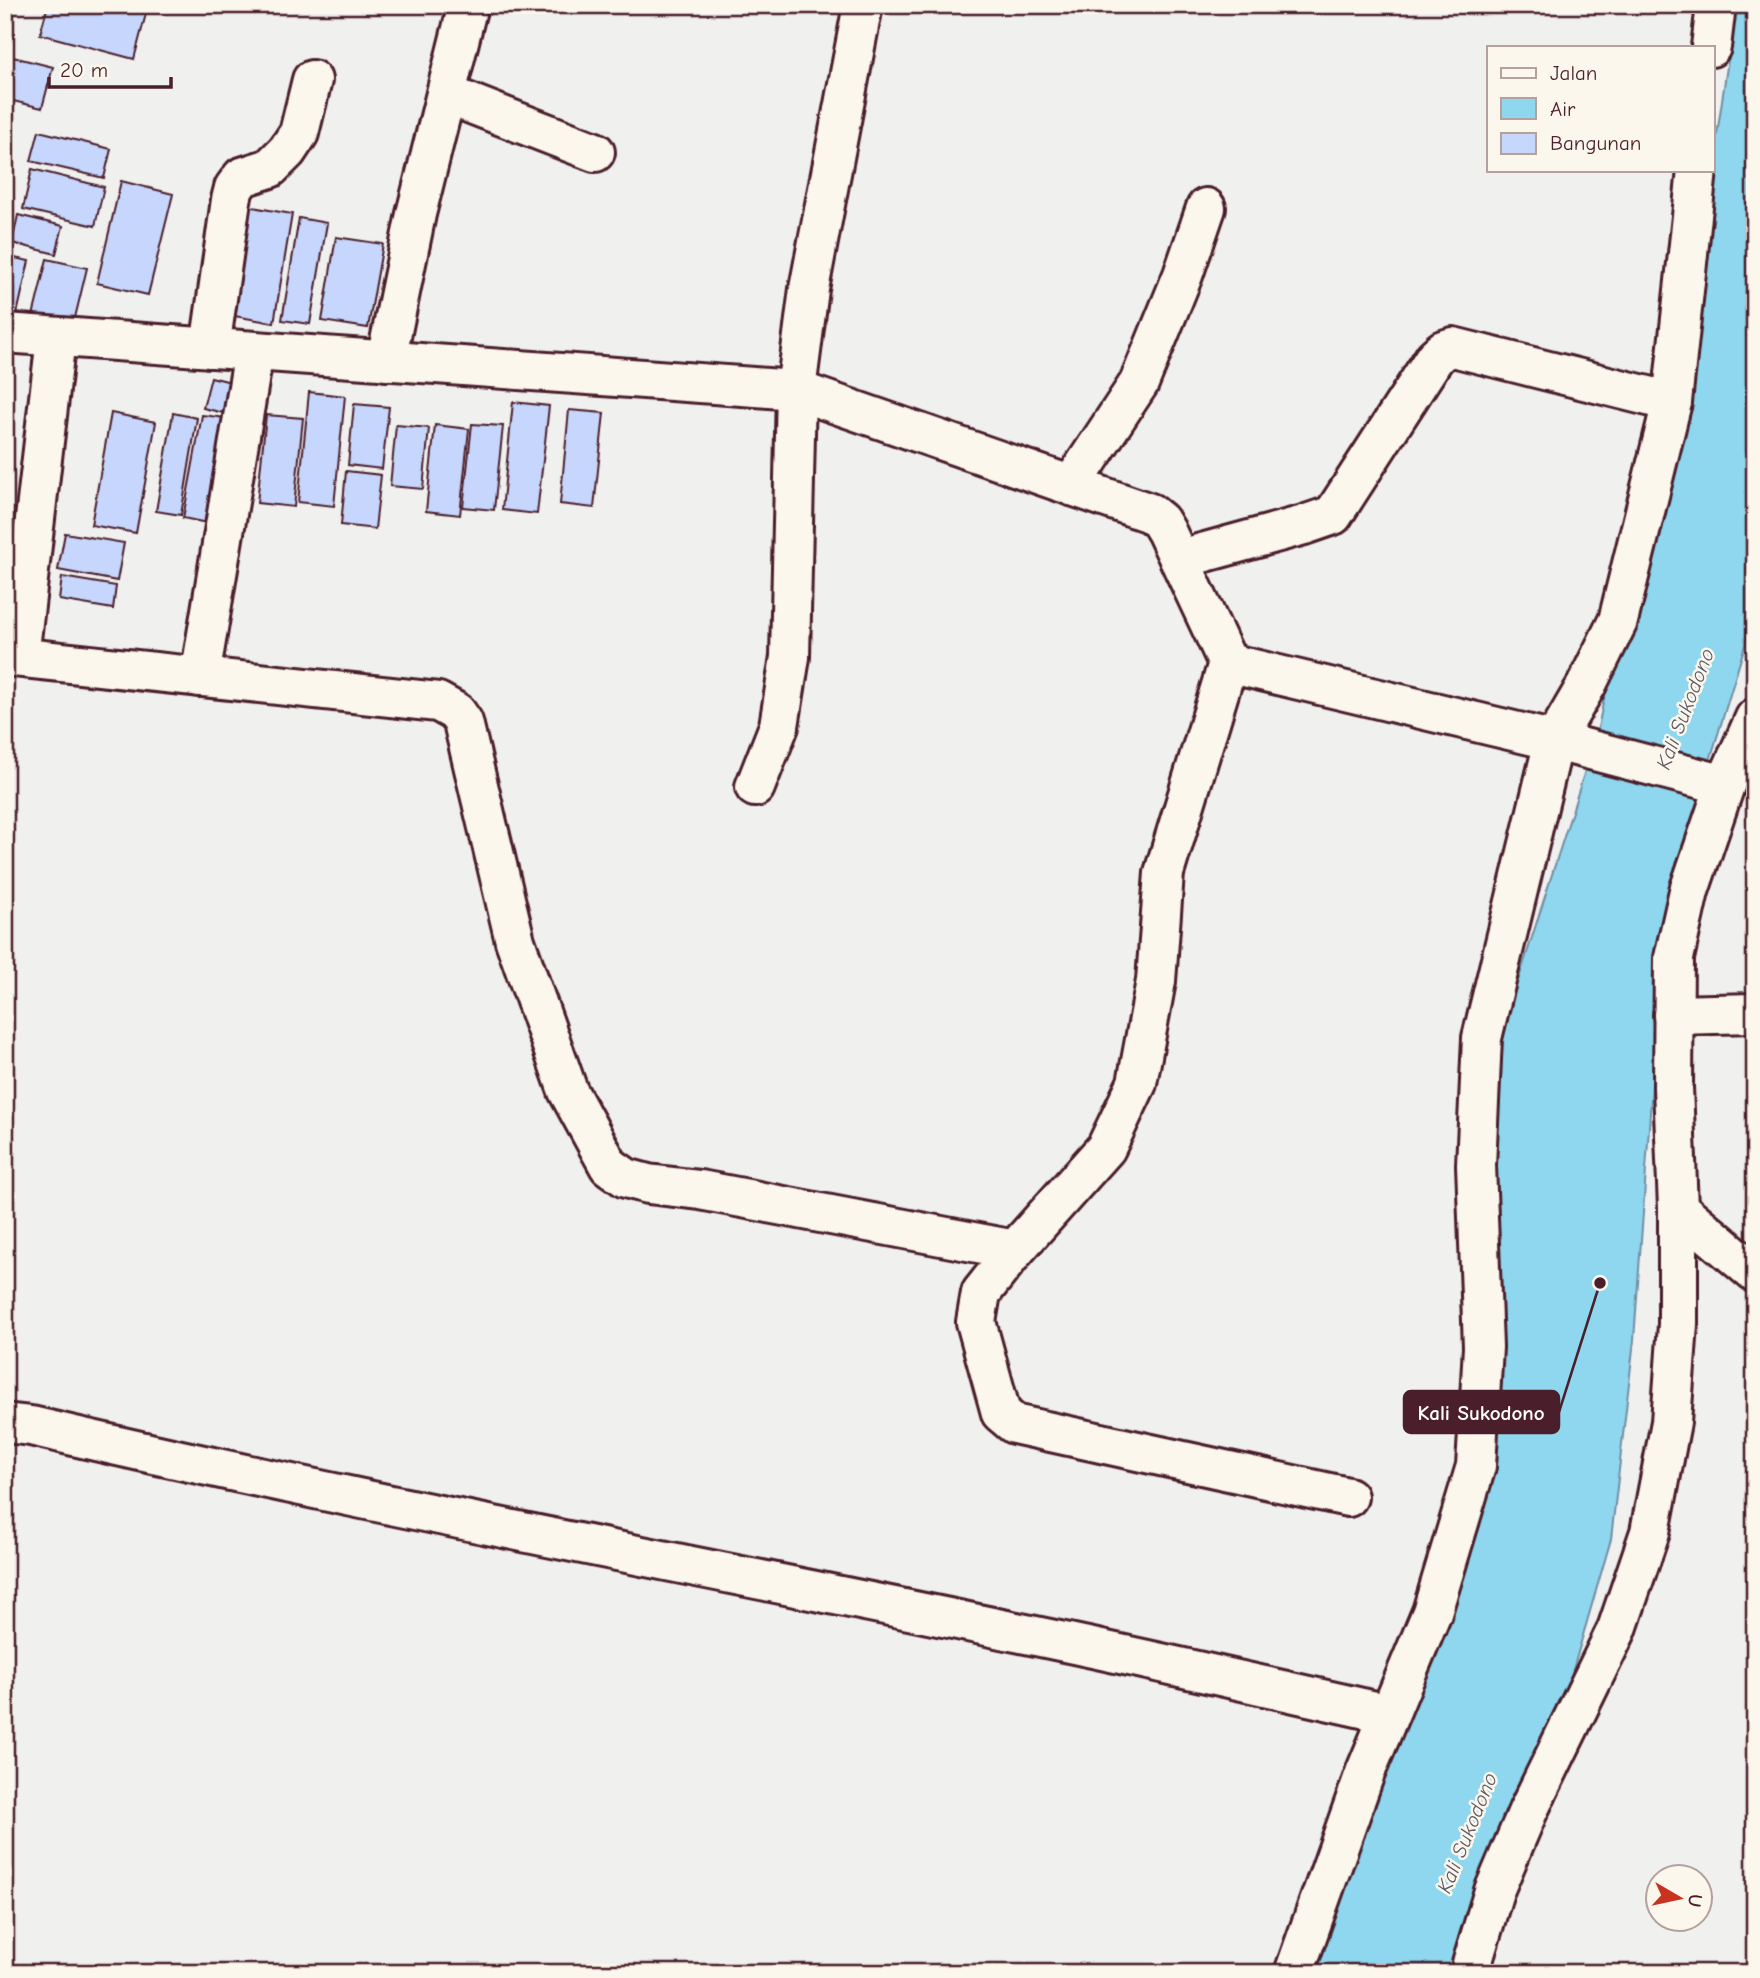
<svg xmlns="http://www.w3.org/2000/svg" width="1760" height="1978" viewBox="0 0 1760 1978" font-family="'Comic Neue',sans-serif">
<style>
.water{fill:#8ed7ef;stroke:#738da1;stroke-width:2}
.building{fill:#c6d6fc;stroke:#4a1f2b;stroke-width:2}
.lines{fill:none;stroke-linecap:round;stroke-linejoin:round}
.minor-casing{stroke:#4a1f2b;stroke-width:44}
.secondary-casing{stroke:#4a1f2b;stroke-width:44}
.minor{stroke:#fbf7ec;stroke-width:38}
.secondary{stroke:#fbf7ec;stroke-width:38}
.labels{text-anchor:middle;stroke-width:5;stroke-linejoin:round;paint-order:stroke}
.water-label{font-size:21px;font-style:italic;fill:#5e5666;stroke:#fbf7ec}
.leader{fill:none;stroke:#4a1f2b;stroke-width:2.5}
.callout-dot{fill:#4a1f2b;stroke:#fbf7ec;stroke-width:2.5}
.callout{fill:#4a1f2b;stroke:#4a1f2b;stroke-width:2.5}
.callout-label{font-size:21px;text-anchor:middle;font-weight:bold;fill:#fff}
</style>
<rect width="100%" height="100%" fill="#f0f0ef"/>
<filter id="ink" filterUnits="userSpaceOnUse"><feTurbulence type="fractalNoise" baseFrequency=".0143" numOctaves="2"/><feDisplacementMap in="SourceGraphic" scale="14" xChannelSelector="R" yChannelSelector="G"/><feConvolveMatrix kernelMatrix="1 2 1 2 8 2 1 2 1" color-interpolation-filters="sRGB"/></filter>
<g filter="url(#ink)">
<polygon class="water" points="1736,5 1755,5 1755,612 1680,859 1653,1071 1634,1340 1611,1539 1565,1697 1464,1973 1299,1973 1480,1526 1492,1063 1597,733 1713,162"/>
<g class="building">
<polygon points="48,5 129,5 147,10 134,59 40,34"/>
<polygon points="5,55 53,67 42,108 5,99"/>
<polygon points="39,131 111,149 104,178 31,161"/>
<polygon points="5,141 11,142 5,166"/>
<polygon points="32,169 104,187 95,226 23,209"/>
<polygon points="121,181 173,194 148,295 97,283"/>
<polygon points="241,205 292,214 274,323 223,314"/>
<polygon points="18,215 63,226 56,254 12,243"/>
<polygon points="299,218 327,223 310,324 282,320"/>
<polygon points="336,237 383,244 368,328 322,321"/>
<polygon points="5,256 29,261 17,314 5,311"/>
<polygon points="47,259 87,268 73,326 33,316"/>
<polygon points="211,377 243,385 236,416 203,408"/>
<polygon points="309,392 345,396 334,506 298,502"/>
<polygon points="513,402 549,406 537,514 502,510"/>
<polygon points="354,404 389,407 382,469 348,465"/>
<polygon points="569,410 604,413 594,508 560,504"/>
<polygon points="111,413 156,422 136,533 91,525"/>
<polygon points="173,413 197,418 181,515 156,511"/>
<polygon points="202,415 226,418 207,523 183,518"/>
<polygon points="266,415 303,418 294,507 257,503"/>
<polygon points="472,424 503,426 494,510 463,507"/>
<polygon points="396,425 429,428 423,489 390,486"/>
<polygon points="435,425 469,429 460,515 426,511"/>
<polygon points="346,471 381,475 375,529 341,525"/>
<polygon points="65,533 124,543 117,581 58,570"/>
<polygon points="62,577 116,586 113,609 59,600"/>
</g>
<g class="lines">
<defs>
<g id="minor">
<polyline points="1711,47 1716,5"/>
<polyline points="446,94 595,152"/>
<polyline points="5,333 796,390 1150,513 1160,521 1166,531 1228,663 1164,873 1156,981 1137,1083 1106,1148 1015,1250 981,1293 976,1322 1001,1413 1014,1424 1348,1497"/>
<polyline points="210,348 231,200 234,188 242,177 270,168 287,151 299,133 312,80"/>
<polyline points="386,361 416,214 468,5"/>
<polyline points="1071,486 1139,383 1183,275 1206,208"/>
<polyline points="1180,559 1304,525 1333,515 1435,357 1443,350 1453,347 1672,402"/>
<polyline points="5,656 438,702 456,712 463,722 515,941 568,1091 609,1166 626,1178 648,1184 700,1190 1015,1250"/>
<polyline points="19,657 56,338"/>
<polyline points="1228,663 1568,744 1725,785"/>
<polyline points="200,677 254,351"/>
<polyline points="755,787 779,726 790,657 796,390 809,289 863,5"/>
<polyline points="1673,1015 1755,1013"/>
<polyline points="1678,1208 1755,1273"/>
<path d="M5,1423L31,1426C359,1503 691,1564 1021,1633C1144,1658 1267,1687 1389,1714"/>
<polyline points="1294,1973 1365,1773 1432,1612 1476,1466 1483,1347 1476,1165 1482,1038 1554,741 1586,686 1618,621 1672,402 1697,170"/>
</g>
<polyline id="secondary" points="1471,1973 1472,1964 1494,1891 1528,1811 1617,1629 1650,1532 1671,1422 1678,1324 1678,1208 1673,1087 1674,958 1689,891 1725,785 1755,718"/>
</defs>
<use href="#minor" class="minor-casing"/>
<use href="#secondary" class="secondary-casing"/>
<use href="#minor" class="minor"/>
<use href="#secondary" class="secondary"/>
</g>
</g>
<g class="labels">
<g class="water-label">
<text transform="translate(1685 709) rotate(-69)" y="7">Kali Sukodono</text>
<text transform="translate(1467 1833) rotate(-68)" y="7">Kali Sukodono</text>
</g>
</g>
<path class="leader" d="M1600 1283L1559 1412"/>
<circle class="callout-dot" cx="1600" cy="1283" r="7"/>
<rect class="callout" x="1404" y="1391" width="155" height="42" rx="7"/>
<g class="callout-label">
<text x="1481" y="1420">Kali Sukodono</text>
</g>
<rect width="1760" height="1978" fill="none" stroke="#fbf7ec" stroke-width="28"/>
<rect x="14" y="14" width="1732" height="1950" fill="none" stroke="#4a1f2b" stroke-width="2.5" filter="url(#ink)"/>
<rect x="1487" y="46" width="228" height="126" fill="#fbf7ec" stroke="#b4a19f" stroke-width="2"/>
<rect x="1501" y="68" width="35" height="10" fill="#fbf7ec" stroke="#b4a19f" stroke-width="2"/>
<text x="1550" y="80" font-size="21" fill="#4a1f2b">Jalan</text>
<rect x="1501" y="98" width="35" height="21" fill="#8ed7ef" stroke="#b4a19f" stroke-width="2"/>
<text x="1550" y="116" font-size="21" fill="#4a1f2b">Air</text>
<rect x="1501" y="133" width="35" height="21" fill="#c6d6fc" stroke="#b4a19f" stroke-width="2"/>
<text x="1550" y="150" font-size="21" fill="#4a1f2b">Bangunan</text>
<g transform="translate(1679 1898) rotate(99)"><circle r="33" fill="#fbf7ec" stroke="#b4a19f" stroke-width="2"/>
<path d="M0-5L12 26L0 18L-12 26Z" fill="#c8321e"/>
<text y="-10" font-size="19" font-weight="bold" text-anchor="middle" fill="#4a1f2b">U</text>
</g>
<path d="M49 77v10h122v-10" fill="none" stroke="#4a1f2b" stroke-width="3.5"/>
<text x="60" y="77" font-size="21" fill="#4a1f2b" stroke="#fbf7ec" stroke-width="5" paint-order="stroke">20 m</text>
</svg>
